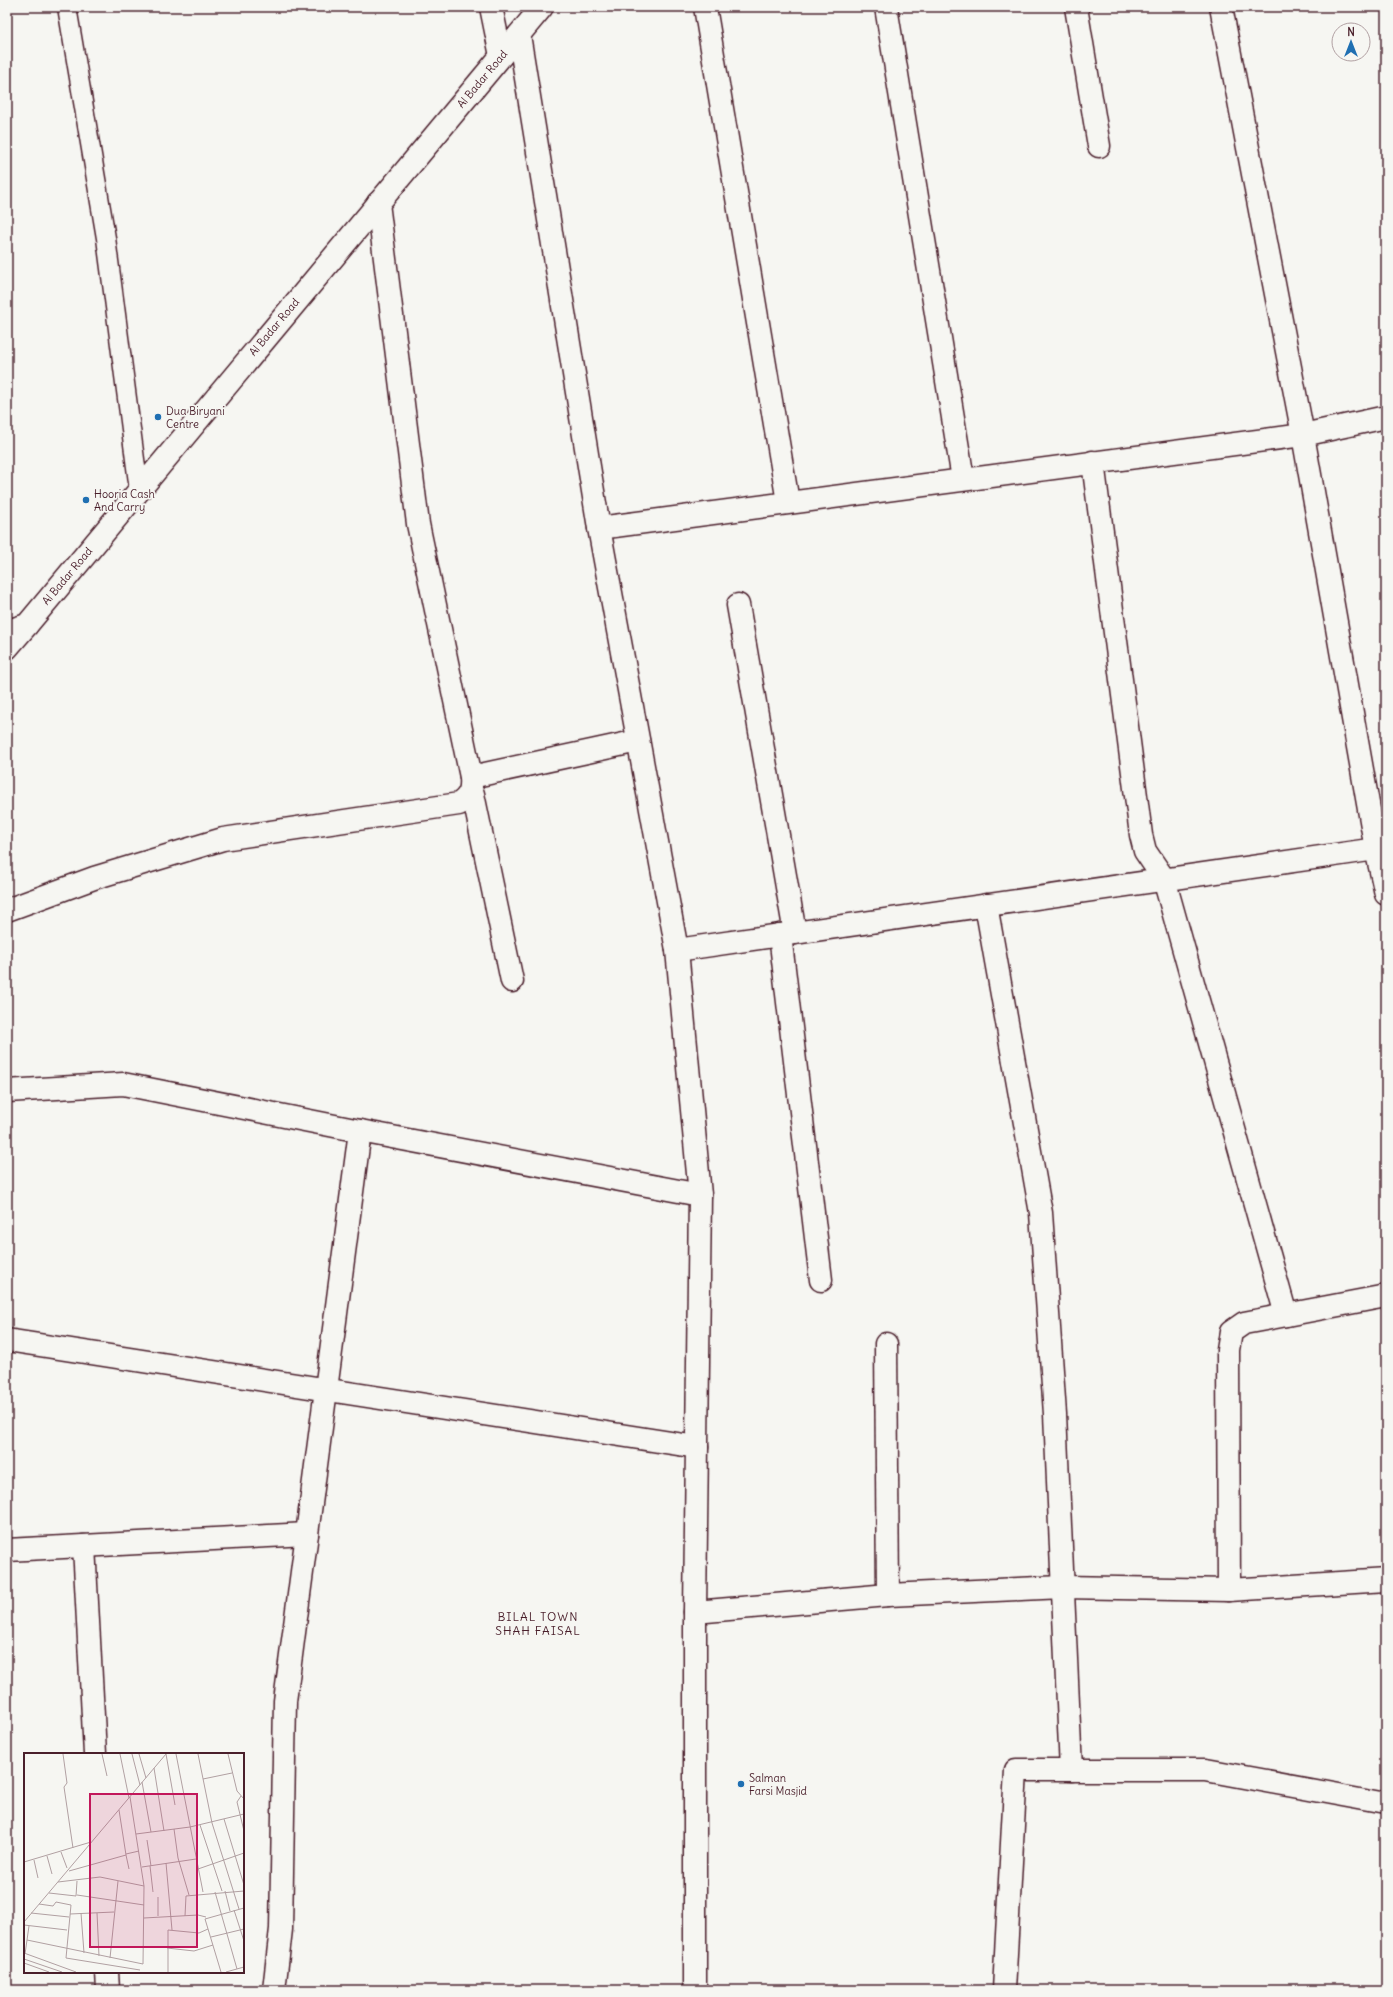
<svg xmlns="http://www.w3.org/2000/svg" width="1393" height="1997" viewBox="0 0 1393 1997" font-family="Delius,sans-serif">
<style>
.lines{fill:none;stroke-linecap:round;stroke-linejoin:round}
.lane-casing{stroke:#4a1f2b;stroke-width:21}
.street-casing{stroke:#4a1f2b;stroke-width:25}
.secondary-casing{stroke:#4a1f2b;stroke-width:25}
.lane{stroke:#f6f6f2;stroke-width:18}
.street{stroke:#f6f6f2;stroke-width:22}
.secondary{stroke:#f6f6f2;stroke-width:22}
.poi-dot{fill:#1f6fb2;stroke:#f6f6f2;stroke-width:1.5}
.labels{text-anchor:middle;stroke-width:3.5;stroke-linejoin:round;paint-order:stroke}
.street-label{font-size:11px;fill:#4a1f2b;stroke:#f6f6f2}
.poi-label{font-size:11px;fill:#4a1f2b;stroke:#f6f6f2;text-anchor:start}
.neighbourhood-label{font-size:12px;letter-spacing:1px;fill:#4a1f2b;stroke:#f6f6f2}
.inset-road{fill:none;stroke:#b1a0a2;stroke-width:1}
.view{fill:#c2185b;fill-opacity:0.15;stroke:#c2185b;stroke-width:2}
.inset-edge{fill:none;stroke:#4a1f2b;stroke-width:2}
</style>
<rect width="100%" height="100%" fill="#f6f6f2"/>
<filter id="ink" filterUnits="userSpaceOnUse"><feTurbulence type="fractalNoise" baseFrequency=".025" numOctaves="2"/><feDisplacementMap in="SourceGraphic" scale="8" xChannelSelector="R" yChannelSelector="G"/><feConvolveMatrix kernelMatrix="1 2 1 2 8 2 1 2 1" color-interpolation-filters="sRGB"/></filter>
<g filter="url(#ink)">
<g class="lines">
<defs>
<polyline id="lane" points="67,7 106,238 139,490"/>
<g id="street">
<polyline points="491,7 501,56"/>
<polyline points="705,7 788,502"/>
<polyline points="886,7 963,479"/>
<polyline points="1076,7 1099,146"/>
<polyline points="1221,7 1303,435 1376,849 1386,894"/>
<polyline points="519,35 599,528 677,950 700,1195 695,1612 695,1990"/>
<polyline points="1093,462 1141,835 1145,851 1164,879 1286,1315"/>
<polyline points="599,528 1303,435 1386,417"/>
<polyline points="738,605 795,933"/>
<polyline points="7,648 27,625"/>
<polyline points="471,777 638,741"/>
<polyline points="473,794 512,981"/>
<polyline points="986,905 1041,1213 1055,1414 1071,1770"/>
<path d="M7,910L94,878L223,839L459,804C470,796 472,790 471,777L418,524L378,203"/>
<polyline points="780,935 821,1280"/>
<polyline points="677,950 1376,849"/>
<polyline points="7,1091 123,1084 360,1131 700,1195"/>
<polyline points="7,1340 697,1447"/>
<polyline points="886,1344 888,1595"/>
<polyline points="84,1546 95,1754"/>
<polyline points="7,1550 307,1534"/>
<polyline points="1229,1590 1228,1350 1231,1332 1244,1323 1386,1296"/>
<polyline points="695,1612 888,1595 1063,1587 1229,1590 1386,1580"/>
<polyline points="107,1972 108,1990"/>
<polyline points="274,1990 281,1929 285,1701 360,1131"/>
<polyline points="1004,1990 1016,1770 1206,1770 1386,1803"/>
</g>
<polyline id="secondary" points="7,631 27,625 542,7"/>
</defs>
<use href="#lane" class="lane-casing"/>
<use href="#street" class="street-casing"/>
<use href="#secondary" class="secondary-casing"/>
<use href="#lane" class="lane"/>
<use href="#street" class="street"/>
<use href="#secondary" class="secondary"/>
</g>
</g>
<g class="poi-dot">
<circle cx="158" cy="417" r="4"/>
<circle cx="86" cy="500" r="4"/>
<circle cx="741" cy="1784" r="4"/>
</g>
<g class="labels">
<g class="street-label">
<text transform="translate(482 79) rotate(-50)" y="4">Al Badar Road</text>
<text transform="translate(274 327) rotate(-50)" y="4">Al Badar Road</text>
<text transform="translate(67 576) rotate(-50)" y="4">Al Badar Road</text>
</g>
<g class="poi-label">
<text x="166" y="415">Dua Biryani<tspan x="166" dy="13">Centre</tspan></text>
<text x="94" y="498">Hooria Cash<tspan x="94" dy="13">And Carry</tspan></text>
<text x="749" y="1782">Salman<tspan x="749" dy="13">Farsi Masjid</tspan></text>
</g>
<g class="neighbourhood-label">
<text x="538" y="1621">BILAL TOWN<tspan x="538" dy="14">SHAH FAISAL</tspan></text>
</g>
</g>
<g transform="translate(24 1753)">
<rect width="220" height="220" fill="#f6f6f2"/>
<path class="inset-road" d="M39,1L43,30L40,34L49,95M78,1L83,23M96,1L105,45M108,1L116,32M115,1L122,25M142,1L151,52M152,1L179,139M174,1L188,70L215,156M204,1L213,38L220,46M130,15L140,78M179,26L208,20M118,29L127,79M217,43L213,49L220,78M200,66L220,132M176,72L198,138M150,76L154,105L165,142M112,81L166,74L220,61M123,87L127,113M37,99L43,115M102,101L115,98M102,102L105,116M23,103L28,121M10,107L14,125M0,109L67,89M142,110L148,177M126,113L129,139M118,114L172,106M174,116L220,100M45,118L102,102L95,57M34,129L76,124L120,133M201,138L206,158M191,139L213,216M25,140L52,143L53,128M53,142L120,152M134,144V163M15,151L29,153L32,149L47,152L42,205L116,217M210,157L220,188M7,160L45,164M57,160L60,200M73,160L75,203M46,161L90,159M161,163L162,143L220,138M120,165L174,162L182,164M0,169L142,1M0,172L43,177M187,184L220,176M3,187L119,211L120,133L106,44M143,195L170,198L189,192M0,200L52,219M1,201L5,173M86,205L94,128M0,206L38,219M0,210L25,219M144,219V177L175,180L184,176M197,219L181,166L220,155M202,219L220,214"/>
<path class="view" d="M66,41H173V194H66Z"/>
<rect width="220" height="220" class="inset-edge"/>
</g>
<rect width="1393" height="1997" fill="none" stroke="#f6f6f2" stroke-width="24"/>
<rect x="12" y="12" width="1369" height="1973" fill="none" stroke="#4a1f2b" stroke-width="1.5" filter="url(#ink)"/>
<g transform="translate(1351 42)"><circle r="19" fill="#f6f6f2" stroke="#b1a0a2"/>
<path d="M0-3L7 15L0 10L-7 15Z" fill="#1f6fb2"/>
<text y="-6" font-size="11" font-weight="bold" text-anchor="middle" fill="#4a1f2b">N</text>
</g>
</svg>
